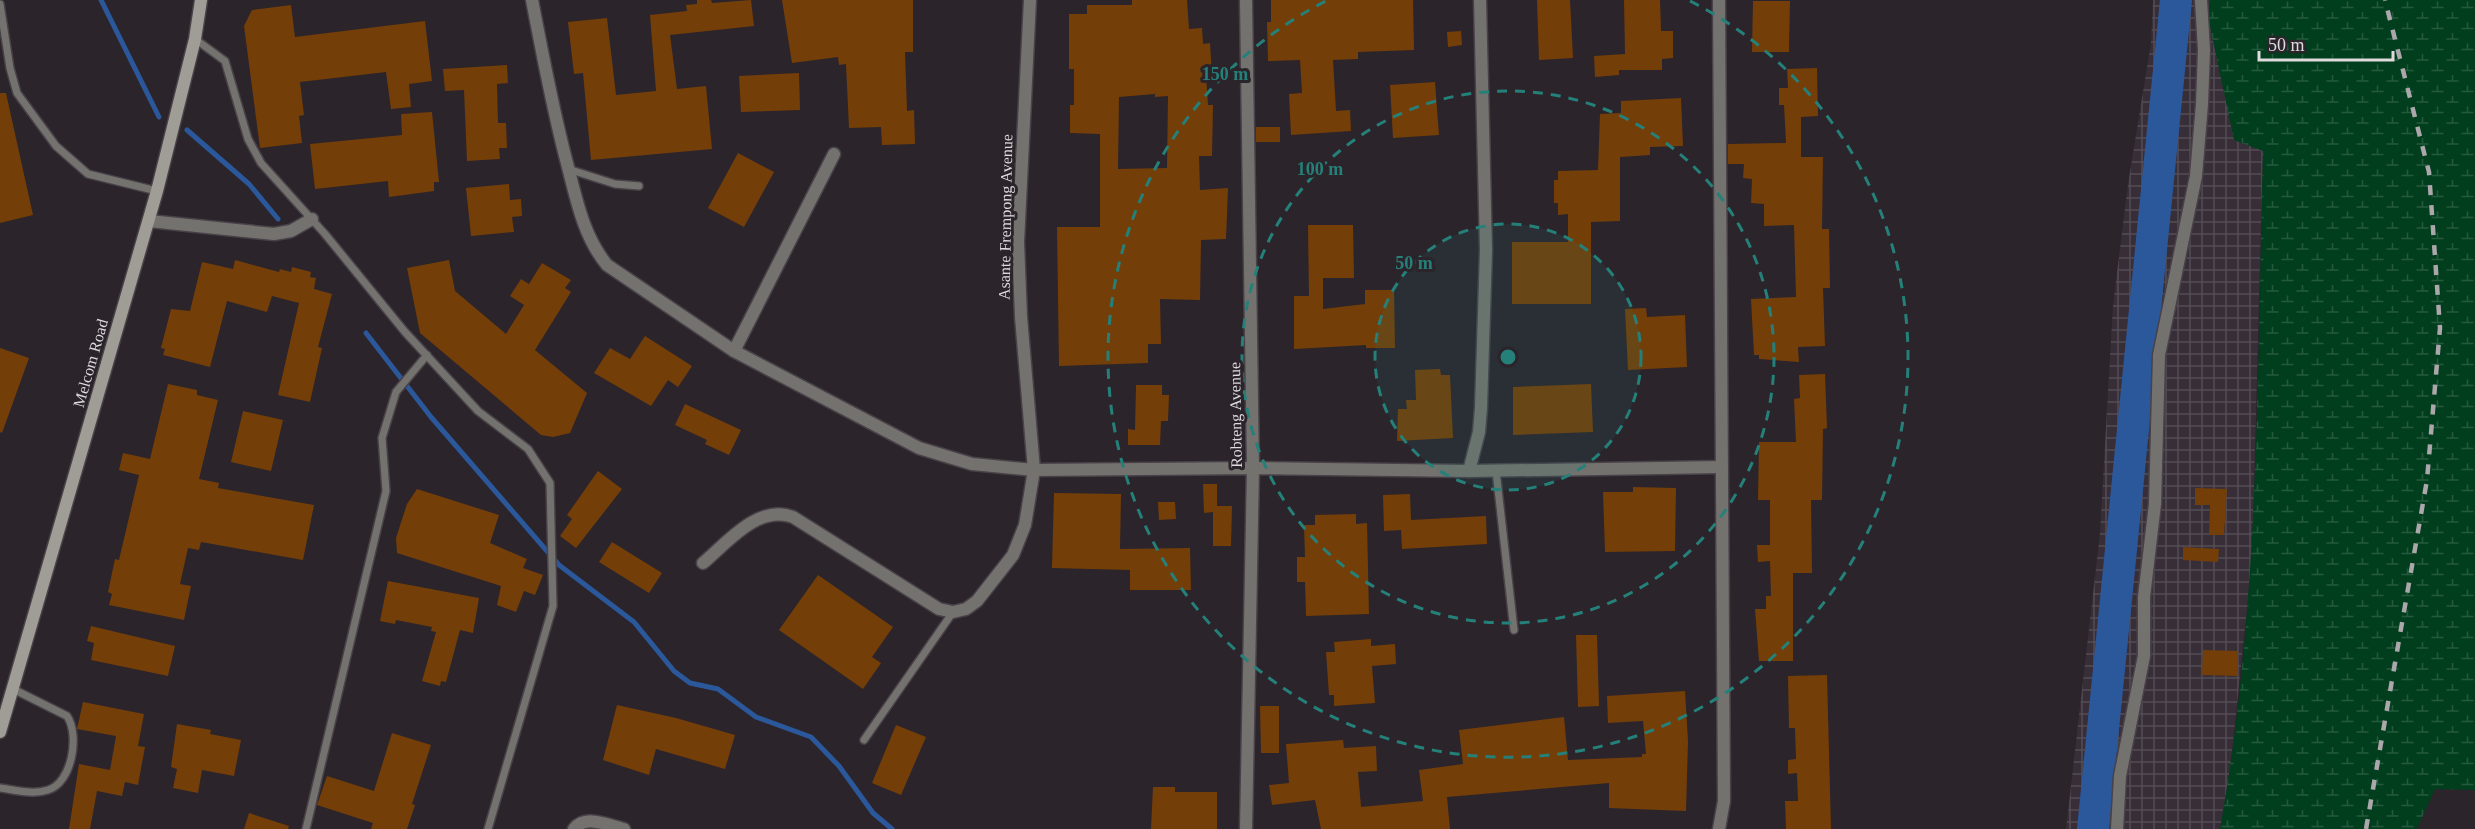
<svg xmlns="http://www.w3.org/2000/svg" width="2475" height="829" viewBox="0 0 2475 829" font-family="Georgia,serif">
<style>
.industrial{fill:url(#industrial-grid)}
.wetland{fill:url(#wetland-marsh)}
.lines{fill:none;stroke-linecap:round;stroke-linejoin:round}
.stream{stroke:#2b589b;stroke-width:5}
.river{stroke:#2b589b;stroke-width:32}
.building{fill:#743e08;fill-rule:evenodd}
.lane-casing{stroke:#484148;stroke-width:10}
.street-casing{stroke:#484148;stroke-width:15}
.secondary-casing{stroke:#484148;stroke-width:15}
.lane{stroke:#74726e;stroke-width:7}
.street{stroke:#74726e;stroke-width:12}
.secondary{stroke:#a09d96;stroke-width:12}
.rail{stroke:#aba7ab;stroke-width:4.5;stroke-dasharray:10 10;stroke-linecap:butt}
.ring{fill:none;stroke:#248079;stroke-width:3;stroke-dasharray:10 8}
.labels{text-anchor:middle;stroke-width:6;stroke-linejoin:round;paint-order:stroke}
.street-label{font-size:16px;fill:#dedade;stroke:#2b242b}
.centre{fill:#248079;stroke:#2b242b;stroke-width:3}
.ring-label{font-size:18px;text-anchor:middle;font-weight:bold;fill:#248079;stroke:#2b242b;stroke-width:6;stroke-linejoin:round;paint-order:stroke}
</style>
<defs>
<pattern id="industrial-grid" width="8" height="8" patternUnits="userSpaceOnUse" patternTransform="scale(1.5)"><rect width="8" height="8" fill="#382e38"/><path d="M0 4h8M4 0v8" fill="none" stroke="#544c54"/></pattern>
<pattern id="wetland-marsh" width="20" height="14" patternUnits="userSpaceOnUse" patternTransform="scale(1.5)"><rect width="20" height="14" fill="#003e1d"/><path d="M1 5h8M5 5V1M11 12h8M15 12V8" fill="none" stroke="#25593d"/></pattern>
</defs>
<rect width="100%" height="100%" fill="#2b242b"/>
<polygon class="industrial" points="2153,0 2210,0 2208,17 2263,150 2252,561 2230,771 2220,829 2066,829 2100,533 2113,305 2128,184 2151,43"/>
<path class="wetland" d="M2210,0H2475V790L2435,789L2417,829H2220C2260,605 2257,377 2263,151L2234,140L2208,17Z"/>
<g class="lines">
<g class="stream">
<polyline points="101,0 159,117"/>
<polyline points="187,130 249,184 278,219"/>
<polyline points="366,333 431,417 559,565 634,622 674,671 690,683 718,689 756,717 811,737 839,766 873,813 892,829"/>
</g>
<polyline class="river" points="2093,829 2176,0"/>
</g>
<g class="building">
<polygon points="697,0 711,0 712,3 751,0 754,26 670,35 677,89 706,86 712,149 591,160 583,73 574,74 568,22 607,18 616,95 656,91 650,15 687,11 686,5 697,4"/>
<polygon points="782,0 913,0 913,52 905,52 907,111 914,110 915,144 882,145 881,127 849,128 846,64 839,65 838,57 792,63"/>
<path d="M1132,0H1187L1189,29L1202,28L1203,44L1210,43L1212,76H1206L1208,105H1213L1212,156H1199L1200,190L1228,188L1226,239L1201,240L1200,300L1160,299L1161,344H1148V363L1059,366L1057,227H1100V134L1070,133V105H1074V69H1069V14H1087V5H1132ZM1155,94V97L1168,96L1167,168L1118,169L1119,97Z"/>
<polygon points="1271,0 1413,0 1414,50 1358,52 1358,59 1333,60 1336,111 1350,110 1351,131 1291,135 1289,94 1302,93 1300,60 1268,61 1267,22 1271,22"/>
<polygon points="1537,0 1570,0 1573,58 1539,60"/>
<polygon points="1624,0 1660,0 1661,31 1673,31 1673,58 1662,59 1662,70 1619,70 1619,75 1595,77 1594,56 1625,54"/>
<polygon points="1753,1 1790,1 1789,52 1752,52"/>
<polygon points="291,5 295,37 425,21 432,81 409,84 411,107 391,109 386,72 300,82 304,115 299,116 302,143 260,148 244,26 252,10"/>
<polygon points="1461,31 1462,45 1448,47 1447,32"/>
<polygon points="507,65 508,83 497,84 498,123 506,123 507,148 499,148 500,159 467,161 464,90 445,91 443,69"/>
<polygon points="1817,68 1818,116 1801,117 1801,157 1823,157 1822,229 1829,229 1830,288 1823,288 1825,346 1798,347 1799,362 1759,359 1759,355 1754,355 1751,299 1796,297 1794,225 1764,226 1764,204 1751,203 1752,179 1743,178 1744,164 1728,164 1728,144 1786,143 1784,105 1779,105 1779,88 1788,88 1787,69"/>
<polygon points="799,73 800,110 741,112 739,76"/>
<polygon points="1435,82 1439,135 1393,138 1390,85"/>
<polygon points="0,93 6,93 33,215 0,223"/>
<polygon points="1681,98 1683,146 1650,147 1650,155 1620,157 1620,221 1591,222 1591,304 1512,304 1512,242 1568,242 1568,214 1558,215 1558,203 1554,203 1554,180 1558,180 1558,171 1598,170 1600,114 1621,113 1621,101"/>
<polygon points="432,112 439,182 434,182 434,191 389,197 388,181 315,189 310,144 402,135 401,114"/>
<rect x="1256" y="127" width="24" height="15"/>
<polygon points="738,153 774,172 744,227 708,208"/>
<polygon points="509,184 510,200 521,199 522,216 512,217 514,232 471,236 466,188"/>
<polygon points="1308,225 1353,225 1354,278 1323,278 1323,309 1365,304 1365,290 1394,290 1395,348 1366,348 1366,345 1294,349 1294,296 1309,296"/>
<polygon points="235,260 279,272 280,269 291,272 292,267 311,272 310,277 316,278 314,289 332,294 318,347 322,348 310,402 278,395 299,303 272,296 267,312 227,301 210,367 163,355 165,349 161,348 171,309 190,311 202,262 233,269"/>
<polygon points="449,260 455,291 506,334 524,305 510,296 521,279 529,284 542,263 571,280 565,288 571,292 535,350 587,393 570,433 553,437 541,435 420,333 407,268"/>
<polygon points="1646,308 1647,317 1685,315 1687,367 1628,370 1625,309"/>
<polygon points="645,336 692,366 678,387 668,380 651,406 594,373 610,348 630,359"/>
<polygon points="0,348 29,358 2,433 0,432"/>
<polygon points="1440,369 1441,375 1450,375 1453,438 1397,441 1398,409 1407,409 1406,400 1416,400 1415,370"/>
<polygon points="1825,374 1827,428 1823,429 1822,500 1811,500 1812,573 1793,573 1793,661 1759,661 1755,609 1766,609 1766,596 1771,596 1770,561 1758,562 1757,545 1770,545 1770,500 1758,500 1759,442 1796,442 1794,399 1800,398 1799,375"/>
<polygon points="168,384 197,390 197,395 218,400 199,479 219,483 218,488 314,505 303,560 201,542 199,550 188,548 180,584 191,586 184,620 109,605 112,594 108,592 115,559 119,560 139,475 119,470 123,453 150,459"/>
<polygon points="1591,384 1593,432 1513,435 1513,387"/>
<polygon points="1136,385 1162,385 1162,395 1169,395 1168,421 1161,421 1160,445 1128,445 1128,429 1135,430"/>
<polygon points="685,404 741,430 729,455 705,444 707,440 675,425"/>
<polygon points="243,411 283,420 271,471 231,462"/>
<polygon points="598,471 622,489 576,548 560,536 572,519 567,515"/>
<polygon points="1203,484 1217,484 1217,506 1232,506 1231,546 1213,546 1213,512 1204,513"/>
<polygon points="1633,487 1676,488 1675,551 1605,552 1603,492 1633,492"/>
<polygon points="2195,488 2227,489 2224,535 2209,535 2210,505 2195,505"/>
<polygon points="417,489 499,515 490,543 527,559 523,568 543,575 535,595 524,591 516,612 497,605 501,586 397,553 396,538 407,504"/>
<polygon points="1054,493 1121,494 1120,549 1190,548 1191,590 1130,590 1130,570 1052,568"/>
<polygon points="1410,494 1411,520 1486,516 1487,544 1402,549 1401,530 1384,531 1383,495"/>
<polygon points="1158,502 1175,502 1176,519 1159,520"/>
<polygon points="1356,514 1356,524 1367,523 1369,614 1306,616 1305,582 1297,582 1297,557 1305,557 1304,525 1315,525 1315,515"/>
<polygon points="612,542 662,573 649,593 599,562"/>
<polygon points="2183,547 2219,549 2218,562 2183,560"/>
<polygon points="818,575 893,627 872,657 881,663 863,689 779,630"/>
<polygon points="388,581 479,598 473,633 460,630 446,682 441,681 440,686 422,681 436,632 431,631 432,627 396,620 395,624 380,621"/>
<polygon points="91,626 175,646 168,676 91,660 94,643 87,641"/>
<polygon points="1576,635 1597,635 1599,706 1578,707"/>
<polygon points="1371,639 1371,646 1395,644 1396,664 1372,666 1375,703 1334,706 1334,695 1329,695 1326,652 1335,652 1334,642"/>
<polygon points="2203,650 2238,651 2237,676 2202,675"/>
<polygon points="1827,675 1831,829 1786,829 1785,801 1798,801 1797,773 1788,774 1788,760 1796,759 1795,728 1789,728 1788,676"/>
<polygon points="1685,691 1688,741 1686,811 1609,808 1609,783 1447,797 1450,829 1321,829 1315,800 1272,805 1269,785 1289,783 1286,744 1343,740 1344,748 1376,746 1377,771 1358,772 1361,807 1423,801 1419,770 1463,764 1459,730 1564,717 1568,760 1642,757 1642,754 1646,754 1643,721 1608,723 1607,696"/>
<polygon points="83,702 144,714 138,746 145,747 138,785 125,782 122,796 97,791 90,829 69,829 79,764 110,770 116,736 77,729"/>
<polygon points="617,705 676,718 735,735 725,769 656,749 649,775 603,760"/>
<polygon points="1260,706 1279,706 1279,753 1261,753"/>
<polygon points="177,724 211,730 210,734 241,740 234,776 202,770 198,793 173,788 177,769 171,767"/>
<polygon points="896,725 926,737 901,795 872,783"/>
<polygon points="392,733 431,745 412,804 415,805 407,829 371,829 373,823 317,805 327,776 374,791"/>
<polygon points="1153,787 1175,787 1175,792 1217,792 1217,829 1151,829"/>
<polygon points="249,813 289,826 288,829 244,829"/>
</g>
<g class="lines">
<defs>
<g id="lane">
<polyline points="0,4 10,68 17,93 56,146 88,174 157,191"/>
<polyline points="195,39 225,61 248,139 261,163 325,234 405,332 478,411 528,449 550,483 553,606 488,829"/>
<polyline points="568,169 615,184 639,186"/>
<polyline points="1496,471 1514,630"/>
<polyline points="864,740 953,612"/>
<path d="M0,788C15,790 33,795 48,790C72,783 80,735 67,716L13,689"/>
<polyline points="306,829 386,491 382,438 396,392 427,355"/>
</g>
<g id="street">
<path d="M532,0C543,56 553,112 568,167C577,202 584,237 607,265L734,351L919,448L972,464L1034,470L1253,468L1469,471L1721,467"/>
<polyline points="1719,0 1724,801 1719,829"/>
<polyline points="149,221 274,234 291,231 312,219"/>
<polyline points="734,351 834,154"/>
<polyline points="1469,471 1479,432 1481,408 1486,250 1480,0"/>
<path d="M703,563C728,542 758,504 793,517L939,609L953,612L966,609L977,601L1013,555L1025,525L1034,470L1021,317L1018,242L1030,0"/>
<path d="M574,829C585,814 608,825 624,829"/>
<polyline points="1246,829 1253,468 1246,0"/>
<polyline points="2117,829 2120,776 2144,656 2144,597 2155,504 2159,355 2196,176 2202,104 2204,50 2201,0"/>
</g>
<polyline id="secondary" points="0,732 157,191 195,39 201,0"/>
</defs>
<use href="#lane" class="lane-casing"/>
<use href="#street" class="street-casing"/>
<use href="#secondary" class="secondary-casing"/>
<use href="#lane" class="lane"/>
<use href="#street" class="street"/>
<use href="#secondary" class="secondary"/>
<polyline class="rail" points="2366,829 2427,480 2440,328 2429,172 2385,0"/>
</g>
<circle cx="1508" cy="357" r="133" fill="#248079" fill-opacity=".12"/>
<g class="ring">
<circle cx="1508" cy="357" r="133"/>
<circle cx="1508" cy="357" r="266"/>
<path d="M1690 1A400 400 0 1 1 1326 1"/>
</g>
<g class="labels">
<g class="street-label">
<text transform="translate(1005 217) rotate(-89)" y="6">Asante Frempong Avenue</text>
<text transform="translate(90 363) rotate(-74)" y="6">Melcom Road</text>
<text transform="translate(1235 415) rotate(-91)" y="6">Robteng Avenue</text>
</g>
</g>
<circle cx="1508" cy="357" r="9" class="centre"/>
<g class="ring-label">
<text x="1225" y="80">150 m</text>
<text x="1320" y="175">100 m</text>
<text x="1414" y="269">50 m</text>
</g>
<path d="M2259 51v9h134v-9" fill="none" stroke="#dedade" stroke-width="3"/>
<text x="2268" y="51" font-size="18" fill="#dedade" stroke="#2b242b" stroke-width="4.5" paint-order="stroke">50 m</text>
</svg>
